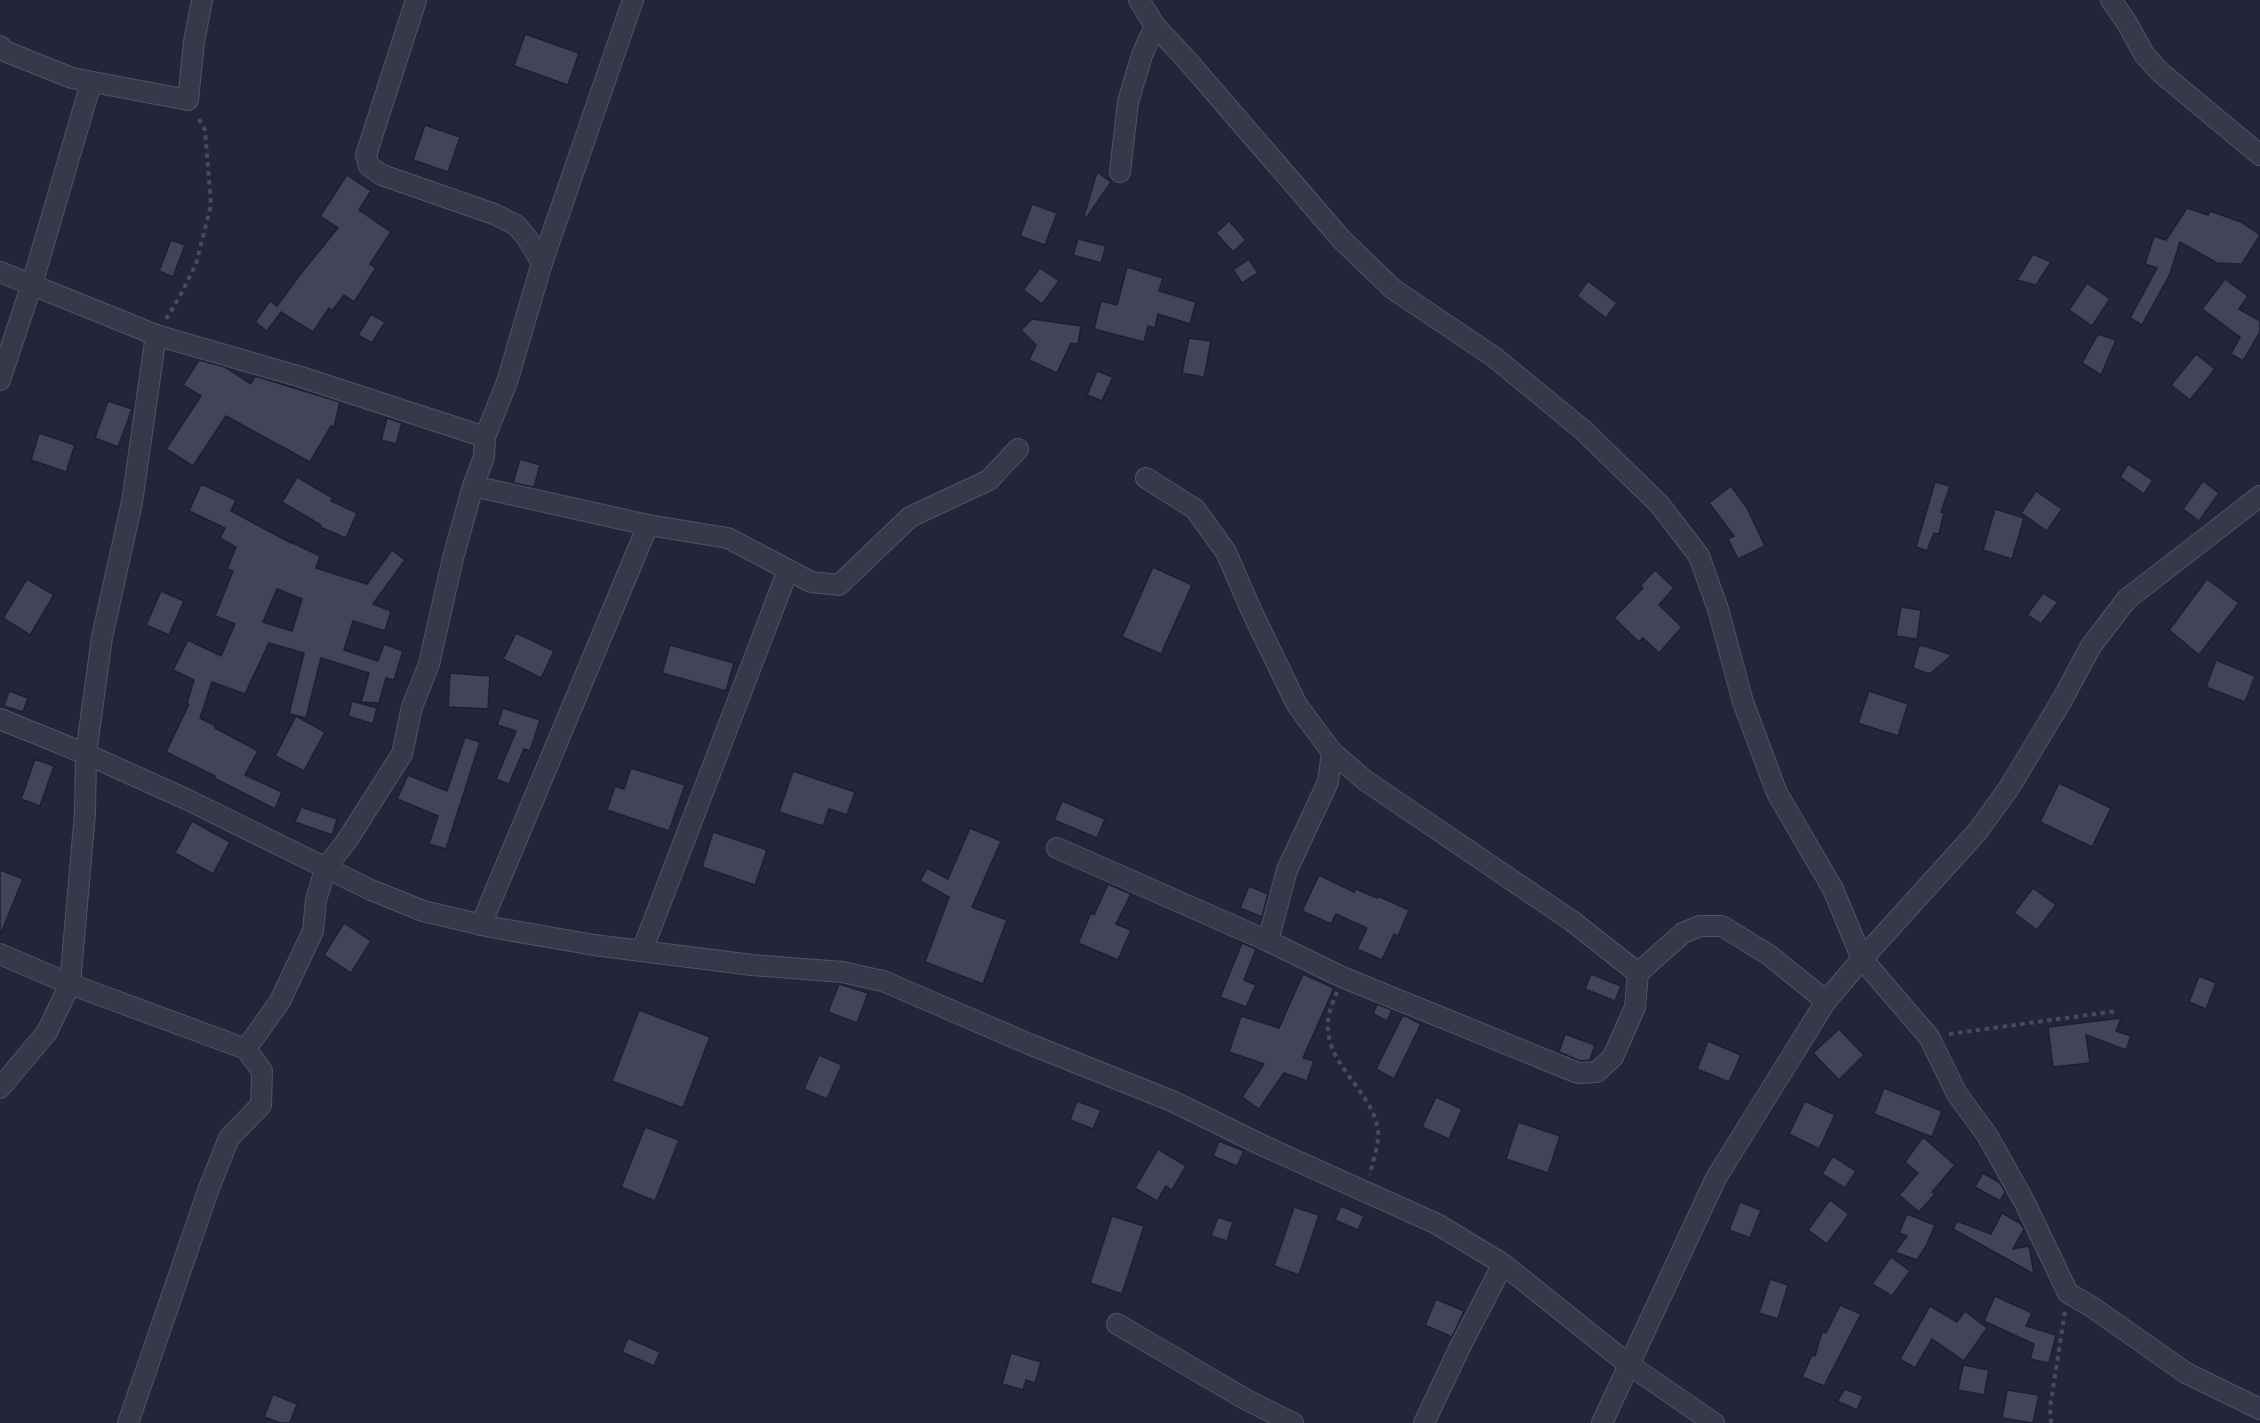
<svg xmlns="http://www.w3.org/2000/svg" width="2260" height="1423" viewBox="0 0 2260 1423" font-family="'Golos Text',sans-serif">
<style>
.building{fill:#42445a;stroke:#1e1f30;stroke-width:1.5;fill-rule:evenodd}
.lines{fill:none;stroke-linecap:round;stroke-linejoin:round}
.minor-casing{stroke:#525364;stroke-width:22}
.path{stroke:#434e57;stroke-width:4;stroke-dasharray:4.5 4.5;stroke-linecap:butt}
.minor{stroke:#373849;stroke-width:20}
</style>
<rect width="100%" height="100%" fill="#232539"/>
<g class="building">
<polygon points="525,34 579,53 568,85 514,66"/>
<polygon points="425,125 460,137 448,172 413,160"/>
<polygon points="1097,172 1111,182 1087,217 1084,216"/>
<polygon points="347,175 371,191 359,210 391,232 370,264 376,268 354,302 344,295 332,311 329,308 313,332 281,312 267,331 255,322 270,301 277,306 302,272 338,228 320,216"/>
<polygon points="1032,204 1057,213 1045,245 1020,236"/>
<polygon points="2187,208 2208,215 2210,211 2241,222 2260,235 2242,264 2217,263 2180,242 2170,274 2142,325 2130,318 2157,268 2145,264 2154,236 2166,240"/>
<polygon points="1229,221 1246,240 1233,252 1216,233"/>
<polygon points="1078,239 1106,246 1101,263 1073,255"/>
<polygon points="171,240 185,245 173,277 159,271"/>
<polygon points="2033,254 2051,262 2036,285 2017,280"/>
<polygon points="1249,259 1258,273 1242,283 1233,270"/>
<polygon points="1127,267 1163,278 1159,291 1196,302 1190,324 1158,314 1155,328 1148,326 1144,342 1094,329 1101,301 1117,305"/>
<polygon points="1040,268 1059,281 1042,304 1023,290"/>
<polygon points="2225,279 2248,296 2239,309 2260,321 2260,332 2243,361 2231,354 2240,337 2202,309"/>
<polygon points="1588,281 1617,303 1606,318 1577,296"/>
<polygon points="2087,283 2110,299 2092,326 2069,310"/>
<polygon points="371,314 385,322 372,343 358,335"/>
<polygon points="1032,319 1081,326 1078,344 1071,343 1057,373 1029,360 1036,345 1021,330"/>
<polygon points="2098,334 2116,340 2101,375 2082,363"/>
<polygon points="1189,338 1211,341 1204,377 1182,373"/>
<polygon points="2196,354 2215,369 2190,400 2171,385"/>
<polygon points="199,360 225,367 251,384 255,376 340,402 334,427 331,426 310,462 226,416 193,466 166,449 201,396 183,385"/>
<polygon points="1097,371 1113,377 1102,401 1087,395"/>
<polygon points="108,401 132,409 118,447 95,438"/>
<polygon points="387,418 402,423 396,444 381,440"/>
<polygon points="39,433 75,445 66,472 31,460"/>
<polygon points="520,459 540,465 534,487 513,483"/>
<polygon points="2128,464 2153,480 2144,494 2120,477"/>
<polygon points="297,477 333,498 331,501 357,513 346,538 320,527 321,525 282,502"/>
<polygon points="2203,481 2219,493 2199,521 2183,509"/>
<polygon points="1935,482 1950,486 1941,512 1944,513 1939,534 1934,533 1927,551 1916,547"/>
<path d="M201,484L236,500L231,511L291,543V542L320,556L316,568L367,584L392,550L405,560L373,604L391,611L385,631L353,621L344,650L378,661L384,644L403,651L394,680L386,678L379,703L361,702L369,673L321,658L306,718L289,714L304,653L269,643L245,694L212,682L200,718L216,726L215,728L258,751L245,775L282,792L275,809L214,778L215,776L166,752L189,704L187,703L194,680L173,670L188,640L221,656L235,624L215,616L233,571L227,569L236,547L220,538L225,528L189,511ZM277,589L302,599L292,631L263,622Z"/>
<polygon points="1731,486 1747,508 1765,546 1738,559 1728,539 1734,536 1709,503"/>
<polygon points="2036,491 2062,509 2047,531 2021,513"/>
<polygon points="1995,509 2024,518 2012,559 1983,550"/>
<polygon points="1153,567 1192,585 1161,654 1122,637"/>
<polygon points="1655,570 1674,588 1659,605 1682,627 1659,653 1643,638 1639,642 1614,618 1643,588 1640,586"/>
<polygon points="27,579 54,595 30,635 3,618"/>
<polygon points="2207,579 2239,603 2199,655 2169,630"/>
<polygon points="161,591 184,601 169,635 146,625"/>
<polygon points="2043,593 2058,602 2041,624 2027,615"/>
<polygon points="1901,607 1921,610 1917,639 1896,636"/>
<polygon points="516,633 554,651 541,678 503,659"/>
<polygon points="670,645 734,663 726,691 662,673"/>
<polygon points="1919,645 1928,647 1952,655 1931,673 1927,673 1913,668"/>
<polygon points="2216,660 2255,676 2245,702 2206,687"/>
<polygon points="450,673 490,676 488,709 448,707"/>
<polygon points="9,691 28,698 23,712 4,706"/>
<polygon points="1869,691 1908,704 1898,736 1858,723"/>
<polygon points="352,701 377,708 373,724 348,716"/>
<polygon points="503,708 540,720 530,751 524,749 509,784 496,779 516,731 497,725"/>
<polygon points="296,716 325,732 304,771 275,756"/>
<polygon points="465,737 480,742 446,849 429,844 438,816 397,799 408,775 447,791"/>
<polygon points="35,759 54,766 40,806 21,799"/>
<polygon points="631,768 685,785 669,831 607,810 615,786 624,789"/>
<polygon points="793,771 855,792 847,815 829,809 823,826 779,812"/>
<polygon points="2059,783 2111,808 2092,847 2040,822"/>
<polygon points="1062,801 1105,819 1097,838 1054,820"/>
<polygon points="301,807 337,819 332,835 295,822"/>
<polygon points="192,821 230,842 213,874 175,853"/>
<polygon points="970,828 1001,841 972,907 1007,920 983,984 925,962 949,897 920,881 927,868 948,879"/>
<polygon points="713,832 767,850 755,885 702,867"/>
<polygon points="0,870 23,879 1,933 0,933"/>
<polygon points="1319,875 1354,892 1356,889 1377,898 1378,896 1409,910 1398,936 1394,934 1382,960 1357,949 1367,928 1336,914 1331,924 1302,911"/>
<polygon points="1108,884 1131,894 1116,924 1131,930 1118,960 1078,943 1091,913 1094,915"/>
<polygon points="1249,886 1268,894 1262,917 1240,908"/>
<polygon points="2033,888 2056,905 2037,930 2014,913"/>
<polygon points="344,923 371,941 351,973 324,955"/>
<polygon points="1242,943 1256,949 1244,980 1256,985 1246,1007 1220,997"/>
<polygon points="1303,974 1334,988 1303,1058 1314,1061 1307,1081 1284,1073 1259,1109 1242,1097 1264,1064 1229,1052 1241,1016 1279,1028"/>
<polygon points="1591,974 1621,986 1615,1001 1585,989"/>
<polygon points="2199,976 2216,983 2206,1009 2189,1002"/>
<polygon points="839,984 868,993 857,1023 828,1012"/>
<polygon points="1377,1004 1392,1010 1387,1021 1373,1014"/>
<polygon points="639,1010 710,1037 683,1108 612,1081"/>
<polygon points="1403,1015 1421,1024 1394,1079 1376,1069"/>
<polygon points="2121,1018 2116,1031 2131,1036 2126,1050 2086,1035 2090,1063 2053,1067 2048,1027"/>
<polygon points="1839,1029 1864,1055 1839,1080 1813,1053"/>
<polygon points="1565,1034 1595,1045 1590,1060 1580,1061 1559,1052"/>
<polygon points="1708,1041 1741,1055 1729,1082 1697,1069"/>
<polygon points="819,1055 842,1065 827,1099 804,1089"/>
<polygon points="1884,1088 1942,1111 1932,1137 1874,1114"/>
<polygon points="1436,1097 1462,1109 1449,1139 1422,1127"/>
<polygon points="1077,1101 1101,1110 1093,1129 1070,1120"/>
<polygon points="1805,1101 1835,1115 1819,1149 1789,1134"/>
<polygon points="1518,1122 1560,1136 1548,1173 1506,1159"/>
<polygon points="645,1127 679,1140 655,1201 621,1187"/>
<polygon points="1923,1137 1955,1165 1932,1192 1935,1194 1919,1212 1899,1195 1918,1173 1905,1162"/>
<polygon points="1219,1141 1244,1151 1237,1166 1213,1156"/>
<polygon points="1158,1149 1186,1166 1172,1190 1166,1186 1157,1201 1135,1188"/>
<polygon points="1833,1156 1856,1171 1845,1188 1822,1174"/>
<polygon points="1983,1173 2000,1183 2005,1192 2000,1201 1975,1187"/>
<polygon points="1830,1200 1849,1214 1827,1244 1808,1230"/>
<polygon points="1740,1202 1761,1210 1750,1238 1729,1230"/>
<polygon points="1341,1206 1364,1216 1358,1230 1335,1220"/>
<polygon points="1294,1207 1319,1215 1299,1275 1274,1266"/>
<polygon points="2002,1213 2021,1224 2024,1229 2013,1249 2029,1246 2034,1274 1953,1229 1957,1221 1991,1234"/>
<polygon points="1907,1214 1935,1225 1926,1246 1917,1260 1895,1252 1907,1236 1899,1233"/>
<polygon points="1112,1216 1144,1226 1122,1294 1090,1283"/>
<polygon points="1218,1217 1233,1222 1227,1241 1211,1236"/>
<polygon points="1891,1257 1910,1271 1892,1296 1872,1284"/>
<polygon points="1770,1279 1788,1285 1778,1319 1759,1313"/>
<polygon points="1995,1296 2032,1313 2026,1326 2056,1335 2049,1363 2030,1359 2034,1344 1984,1321"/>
<polygon points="1436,1299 1464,1311 1452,1337 1425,1325"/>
<polygon points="1840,1305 1861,1314 1824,1386 1802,1377 1812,1355 1815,1356 1822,1332 1826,1333"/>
<polygon points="1930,1306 1957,1322 1965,1311 1987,1328 1964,1361 1932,1339 1915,1368 1900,1359"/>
<polygon points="628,1338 660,1352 654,1366 622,1352"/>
<polygon points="1011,1353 1041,1362 1035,1383 1026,1380 1023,1390 1002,1384"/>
<polygon points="1963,1365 1989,1370 1984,1395 1958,1390"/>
<polygon points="1845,1389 1863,1396 1857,1410 1837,1401"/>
<polygon points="2007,1390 2039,1395 2033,1423 2002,1418"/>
<polygon points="273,1394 297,1404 290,1423 281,1423 264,1417"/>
</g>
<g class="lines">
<defs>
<g id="minor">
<polyline points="416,0 366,155 369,166 382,175 494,214 516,225 527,238 542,263"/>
<polyline points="1139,0 1155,26 1186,59 1342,240 1393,289 1494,357 1583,430 1660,505 1699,556 1718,609 1743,702 1777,793 1833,889 1862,959 1929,1037 1957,1094 1987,1135 2024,1201 2068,1293 2092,1307 2186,1373 2260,1409"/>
<polyline points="2111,0 2127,23 2144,54 2160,72 2260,155"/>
<polyline points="0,46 7,52 72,78 188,100 194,42 202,0"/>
<polyline points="1120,172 1128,102 1142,55 1155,26"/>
<polyline points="0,272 156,335 301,377 485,437"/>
<polyline points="0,380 32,284 91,83"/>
<polyline points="1146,478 1195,509 1226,552 1252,612 1297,705 1332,752 1366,781 1572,921 1638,973"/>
<polyline points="473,486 648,525 728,538 811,582 839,585 910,517 989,480 1018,449"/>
<polyline points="0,719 86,754 186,799 371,890 423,911 491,927 594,945 752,965 842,972 883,981 1029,1044 1172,1101 1266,1147 1437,1224 1503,1264 1628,1364 1714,1423"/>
<polyline points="1057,848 1268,941 1342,977 1578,1073 1597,1072 1613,1057 1635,1007 1638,973 1683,933 1700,926 1722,926 1769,955 1826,1001"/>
<polyline points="481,925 648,525"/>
<polyline points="1268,941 1287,870 1328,782 1332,752"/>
<polyline points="642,951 788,570"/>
<polyline points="0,954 70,984 246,1049"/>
<polyline points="0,1088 47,1032 70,984 85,813 86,754 102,637 132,502 156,335"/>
<polyline points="1117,1324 1245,1399 1293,1423"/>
<polyline points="128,1423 209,1188 229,1138 261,1105 262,1071 246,1049 280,1001 313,931 316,900 326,867 346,842 402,754 412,707 429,664 453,558 473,486 484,457 485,437 507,382 542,263 633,0"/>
<polyline points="1424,1423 1461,1345 1503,1264"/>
<polyline points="1602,1423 1716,1178 1826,1001 1862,959 1977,832 2009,788 2062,700 2091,646 2127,599 2260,496"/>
</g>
</defs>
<use href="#minor" class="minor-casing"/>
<g class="path">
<polyline points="166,319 179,298 196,264 211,205 205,130 197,116"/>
<path d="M1337,992C1334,999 1331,1007 1329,1014C1319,1062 1371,1086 1378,1130C1380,1141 1372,1164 1370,1175"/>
<polyline points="1949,1034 2117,1011"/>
<polyline points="2051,1423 2050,1408 2065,1311"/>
</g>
<use href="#minor" class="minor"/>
</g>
</svg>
